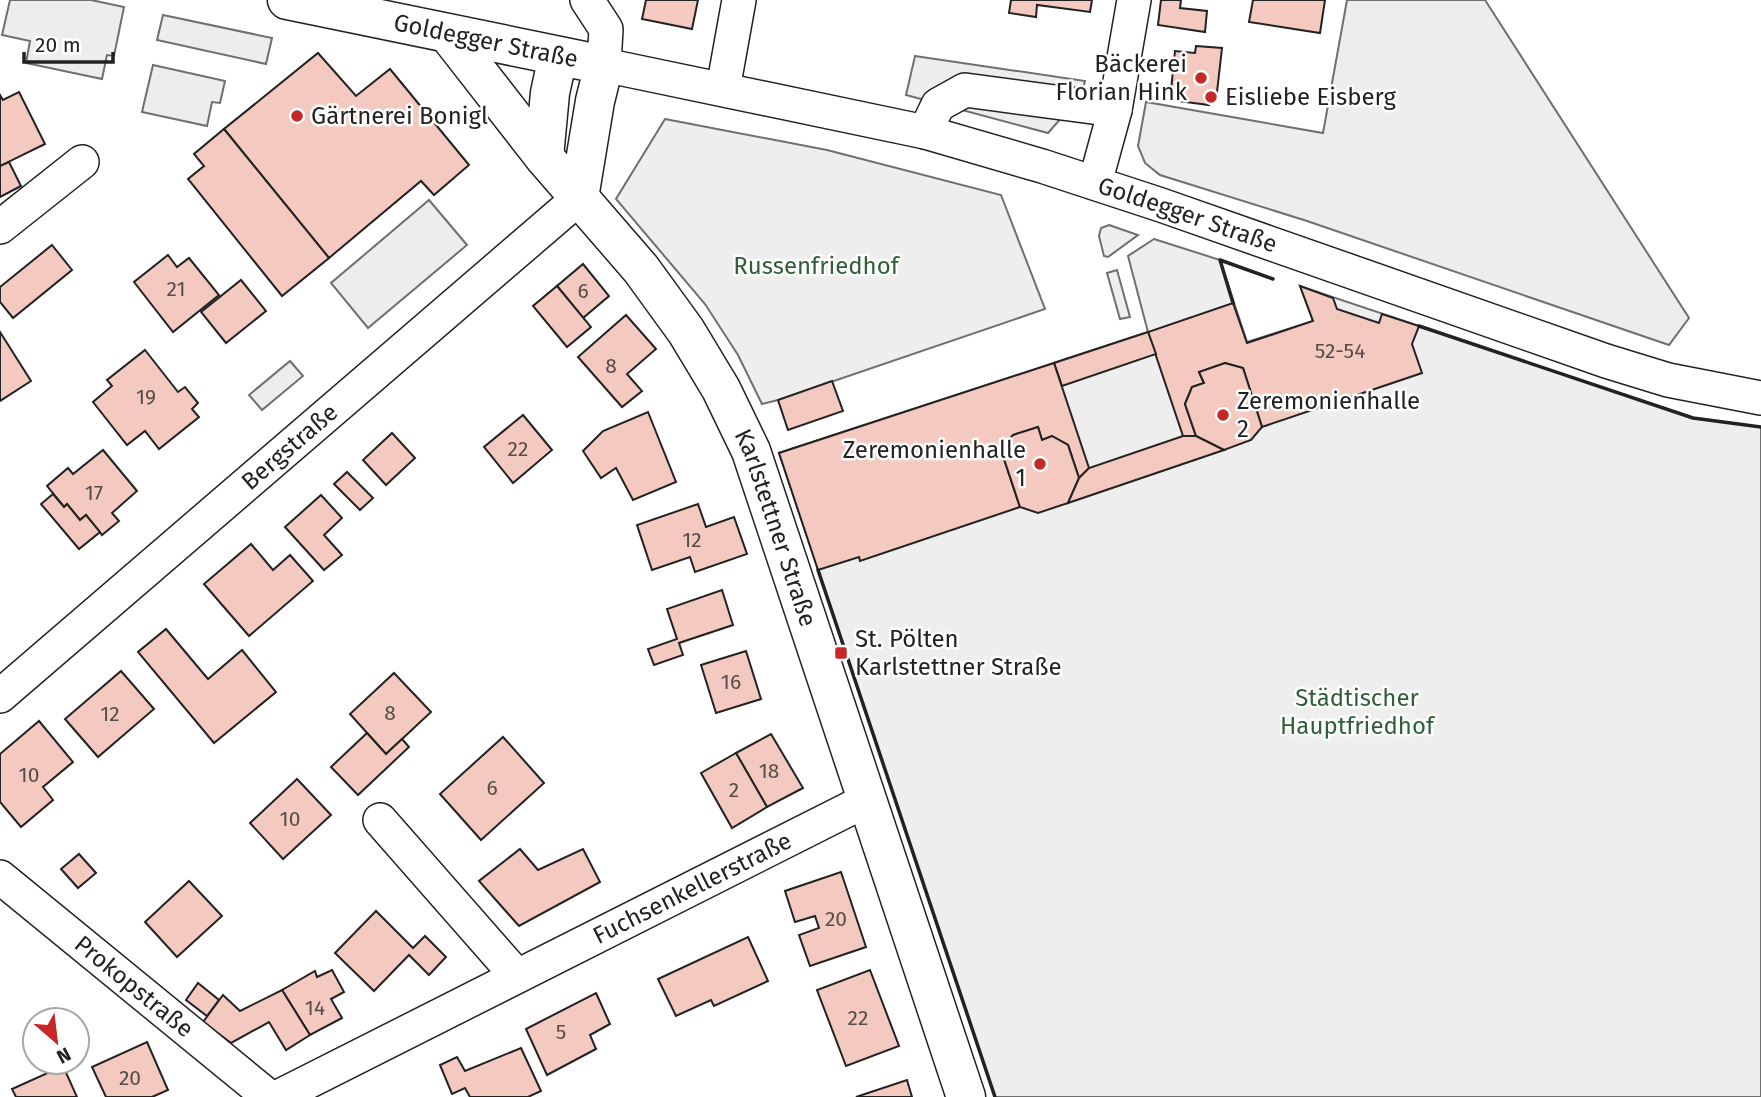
<svg xmlns="http://www.w3.org/2000/svg" width="1761" height="1097" viewBox="0 0 1761 1097" font-family="'Fira Sans',sans-serif">
<style>
.green{fill:#eee;stroke:#6f6f6f;stroke-width:2}
.parking{fill:#ededed;stroke:#6f6f6f;stroke-width:2}
.building{fill:#f3c9c0;stroke:#222;stroke-width:2}
.lines{fill:none;stroke-linecap:round;stroke-linejoin:round}
.minor-casing{stroke:#222;stroke-width:36}
.major-casing{stroke:#222;stroke-width:41}
.minor{stroke:#fff;stroke-width:33}
.major{stroke:#fff;stroke-width:38}
.wall{stroke:#222;stroke-width:3.5}
.poi-dot{fill:#c62828;stroke:#fff;stroke-width:2.5}
.labels{text-anchor:middle;stroke-width:5;stroke-linejoin:round;paint-order:stroke}
.number-label{font-size:21px;fill:#564c4a}
.street-label{font-size:24px;fill:#222;stroke:#fff}
.poi-label{font-size:24px;fill:#222;stroke:#fff;text-anchor:start}
.park-label{font-size:24px;fill:#2f5e38;stroke:#fff}
</style>
<rect width="100%" height="100%" fill="#fff"/>
<g class="green">
<polygon points="665,119 827,150 1001,195 1045,309 778,400 762,404 738,355 705,304 616,199"/>
<polygon points="1109,225 1138,235 1108,257 1104,256 1099,236 1101,228"/>
<polygon points="1154,239 1220,260 1247,342 1313,321 1300,286 1693,418 1761,427 1761,1097 995,1097 779,453 1148,332 1128,256"/>
<polygon points="1117,270 1130,317 1120,319 1107,273"/>
</g>
<g class="parking">
<polygon points="10,0 91,0 124,7 114,56 107,55 102,79 26,63 30,41 2,35"/>
<polygon points="1347,0 1485,0 1689,318 1669,345 1307,221 1160,175 1145,163 1138,146 1146,102 1323,133"/>
<polygon points="163,15 272,38 266,64 157,40"/>
<polygon points="915,56 1085,81 1075,118 1062,117 1048,133 906,95"/>
<polygon points="153,65 225,81 220,103 212,102 207,126 142,112"/>
<polygon points="429,200 467,245 368,328 331,283"/>
<polygon points="290,361 303,376 262,410 249,395"/>
</g>
<g class="building">
<polygon points="646,0 698,0 692,29 642,19"/>
<polygon points="1011,0 1092,0 1090,12 1037,5 1036,17 1009,13"/>
<polygon points="1161,0 1181,0 1180,8 1207,11 1205,32 1158,25"/>
<polygon points="1253,0 1325,0 1320,33 1249,22"/>
<polygon points="1196,46 1222,48 1217,92 1210,91 1209,105 1170,100 1175,51 1195,53"/>
<polygon points="318,53 356,96 390,69 469,165 434,195 421,181 329,258 224,129"/>
<polygon points="19,92 45,144 0,166 0,95 3,100"/>
<polygon points="224,129 329,258 282,296 188,179 204,166 194,154"/>
<polygon points="9,162 21,186 0,197 0,166"/>
<polygon points="52,245 72,270 13,318 0,302 0,287"/>
<polygon points="168,255 177,267 189,258 219,295 173,332 134,282"/>
<polygon points="583,264 609,296 583,318 557,286"/>
<polygon points="241,280 266,311 226,343 201,312"/>
<polygon points="557,286 591,327 567,347 533,306"/>
<polygon points="1300,286 1333,298 1337,309 1379,323 1382,314 1419,326 1412,344 1422,373 1262,427 1243,368 1225,363 1199,372 1204,383 1192,387 1185,404 1196,436 1183,436 1148,332 1233,303 1247,343 1313,321"/>
<polygon points="626,315 656,349 627,374 642,391 622,407 578,357"/>
<polygon points="0,332 31,381 0,401"/>
<polygon points="1148,332 1156,354 1062,386 1054,363"/>
<polygon points="145,350 178,392 185,387 198,403 192,409 199,417 159,449 145,431 127,445 93,402 112,386 107,380"/>
<polygon points="1054,363 1089,468 1079,478 1068,445 1052,436 1042,440 1038,427 1013,435 1001,450 1020,507 860,561 859,557 818,570 779,453"/>
<polygon points="1225,363 1243,368 1262,427 1251,440 1224,450 1196,436 1185,404 1192,387 1204,383 1199,372"/>
<polygon points="832,381 843,411 788,430 778,400"/>
<polygon points="648,412 676,482 633,500 616,468 601,478 583,451 603,431"/>
<polygon points="523,415 552,450 513,483 484,447"/>
<polygon points="1038,427 1042,440 1052,436 1068,445 1079,478 1068,503 1038,513 1020,507 1001,450 1013,435"/>
<polygon points="392,433 415,458 386,485 363,460"/>
<polygon points="1183,436 1196,436 1224,450 1068,503 1079,478 1089,468"/>
<polygon points="103,450 137,491 112,513 119,521 102,535 86,515 80,520 67,504 64,507 47,486 68,468 73,474"/>
<polygon points="347,472 373,498 360,510 334,484"/>
<polygon points="53,494 64,507 67,504 80,520 86,515 100,532 79,549 41,504"/>
<polygon points="321,495 342,518 324,535 342,555 324,570 285,527"/>
<polygon points="698,504 706,527 734,517 747,554 695,572 690,557 652,570 637,525"/>
<polygon points="251,544 273,570 290,555 313,581 249,636 204,584"/>
<polygon points="722,590 733,625 679,643 683,655 654,665 648,649 677,639 667,609"/>
<polygon points="166,629 208,679 242,650 276,692 214,743 138,652"/>
<polygon points="746,651 761,699 716,713 701,665"/>
<polygon points="121,671 154,709 98,757 65,719"/>
<polygon points="394,673 431,712 386,754 350,714"/>
<polygon points="39,721 73,762 43,787 53,800 21,827 0,802 0,754"/>
<polygon points="367,733 386,754 402,739 409,747 358,795 331,767"/>
<polygon points="771,734 803,788 767,807 736,753"/>
<polygon points="503,737 544,783 481,840 440,794"/>
<polygon points="736,753 767,807 732,828 701,773"/>
<polygon points="297,779 331,815 283,859 250,823"/>
<polygon points="520,849 538,870 583,849 600,882 519,926 479,881"/>
<polygon points="79,854 96,873 78,888 61,869"/>
<polygon points="841,872 866,947 810,966 799,935 819,928 815,916 795,922 785,891"/>
<polygon points="189,881 222,916 177,957 145,922"/>
<polygon points="376,911 413,948 425,936 446,957 429,975 409,955 374,991 335,953"/>
<polygon points="748,937 768,981 714,1006 711,1000 676,1016 658,979"/>
<polygon points="332,970 344,992 331,999 342,1018 310,1035 282,990 315,971 317,977"/>
<polygon points="870,970 899,1046 846,1066 817,990"/>
<polygon points="198,983 219,1000 207,1016 186,1000"/>
<polygon points="282,990 310,1035 286,1050 269,1022 231,1043 203,1022 223,995 240,1011"/>
<polygon points="596,993 610,1024 590,1035 596,1049 547,1075 526,1029"/>
<polygon points="147,1042 168,1090 152,1097 106,1097 92,1067"/>
<polygon points="521,1048 541,1091 528,1097 470,1097 465,1088 452,1094 440,1065 457,1057 465,1071"/>
<polygon points="63,1066 77,1097 16,1097 12,1089"/>
<polygon points="907,1080 912,1097 856,1097"/>
</g>
<g class="lines">
<defs>
<g id="minor">
<path id="s1" d="M587,0L606,29L604,65L925,132L1042,166L1161,205L1606,361L1668,380L1761,398"/>
<polyline points="723,89 739,0"/>
<polyline points="925,132 938,105 965,90 1115,110"/>
<polyline points="1095,183 1115,110 1134,0"/>
<polyline points="0,227 82,162"/>
<path id="s2" d="M0,696L579,198"/>
<polyline points="380,820 517,976"/>
<path id="s3" d="M0,877L269,1097"/>
<path id="s4" d="M278,1097L867,800"/>
</g>
<g id="major">
<path id="s5" d="M287,0L604,65L595,101L579,198"/>
<path id="s6" d="M448,34L544,157L641,269L686,331L721,389L751,451L966,1097"/>
<polyline points="544,157 550,93 558,56"/>
</g>
</defs>
<use href="#minor" class="minor-casing"/>
<use href="#major" class="major-casing"/>
<use href="#minor" class="minor"/>
<use href="#major" class="major"/>
<g class="wall">
<polyline points="1233,303 1220,260 1273,279"/>
<polyline points="1419,326 1693,418 1761,427"/>
<polyline points="818,570 995,1097"/>
</g>
</g>
<g class="poi-dot">
<circle cx="1201" cy="78" r="7"/>
<circle cx="1211" cy="97" r="7"/>
<circle cx="297" cy="116" r="7"/>
<circle cx="1223" cy="415" r="7"/>
<circle cx="1040" cy="464" r="7"/>
<rect x="834" y="646" width="14" height="14" rx="3.5"/>
</g>
<g class="labels">
<g class="number-label">
<text x="176" y="296">21</text>
<text x="583" y="298">6</text>
<text x="1340" y="358">52-54</text>
<text x="611" y="373">8</text>
<text x="146" y="404">19</text>
<text x="518" y="456">22</text>
<text x="94" y="500">17</text>
<text x="692" y="547">12</text>
<text x="731" y="689">16</text>
<text x="390" y="720">8</text>
<text x="110" y="721">12</text>
<text x="769" y="778">18</text>
<text x="29" y="782">10</text>
<text x="492" y="795">6</text>
<text x="734" y="797">2</text>
<text x="290" y="826">10</text>
<text x="836" y="926">20</text>
<text x="315" y="1015">14</text>
<text x="858" y="1025">22</text>
<text x="561" y="1039">5</text>
<text x="130" y="1085">20</text>
</g>
<g class="street-label">
<text dy="8" stroke="none"><textPath href="#s5" startOffset="203">Goldegger Straße</textPath></text>
<text dy="8" stroke="none"><textPath href="#s1" startOffset="674">Goldegger Straße</textPath></text>
<text dy="8" stroke="none"><textPath href="#s2" startOffset="382">Bergstraße</textPath></text>
<text dy="8" stroke="none"><textPath href="#s6" startOffset="598">Karlstettner Straße</textPath></text>
<text dy="8" stroke="none"><textPath href="#s4" startOffset="464">Fuchsenkellerstraße</textPath></text>
<text dy="8" stroke="none"><textPath href="#s3" startOffset="173">Prokopstraße</textPath></text>
</g>
<g class="poi-label">
<text x="1187" y="72" text-anchor="end">Bäckerei<tspan x="1187" dy="28">Florian Hink</tspan></text>
<text x="1225" y="105">Eisliebe Eisberg</text>
<text x="311" y="124">Gärtnerei Bonigl</text>
<text x="1237" y="409">Zeremonienhalle<tspan x="1237" dy="28">2</tspan></text>
<text x="1026" y="458" text-anchor="end">Zeremonienhalle<tspan x="1026" dy="28">1</tspan></text>
<text x="855" y="647">St. Pölten<tspan x="855" dy="28">Karlstettner Straße</tspan></text>
</g>
<g class="park-label">
<text x="816" y="274">Russenfriedhof</text>
<text x="1357" y="706">Städtischer<tspan x="1357" dy="28">Hauptfriedhof</tspan></text>
</g>
</g>
<g transform="translate(56 1041) rotate(152)"><circle r="33" fill="#ffffff" stroke="#a7a7a7" stroke-width="2"/>
<path d="M0-5L12 26L0 18L-12 26Z" fill="#c62828"/>
<text y="-10" font-size="19" font-weight="bold" text-anchor="middle" fill="#222222">N</text>
</g>
<path d="M24 52v10h89v-10" fill="none" stroke="#222222" stroke-width="3.5"/>
<text x="35" y="52" font-size="21" fill="#222222" stroke="#ffffff" stroke-width="5" paint-order="stroke">20 m</text>
</svg>
